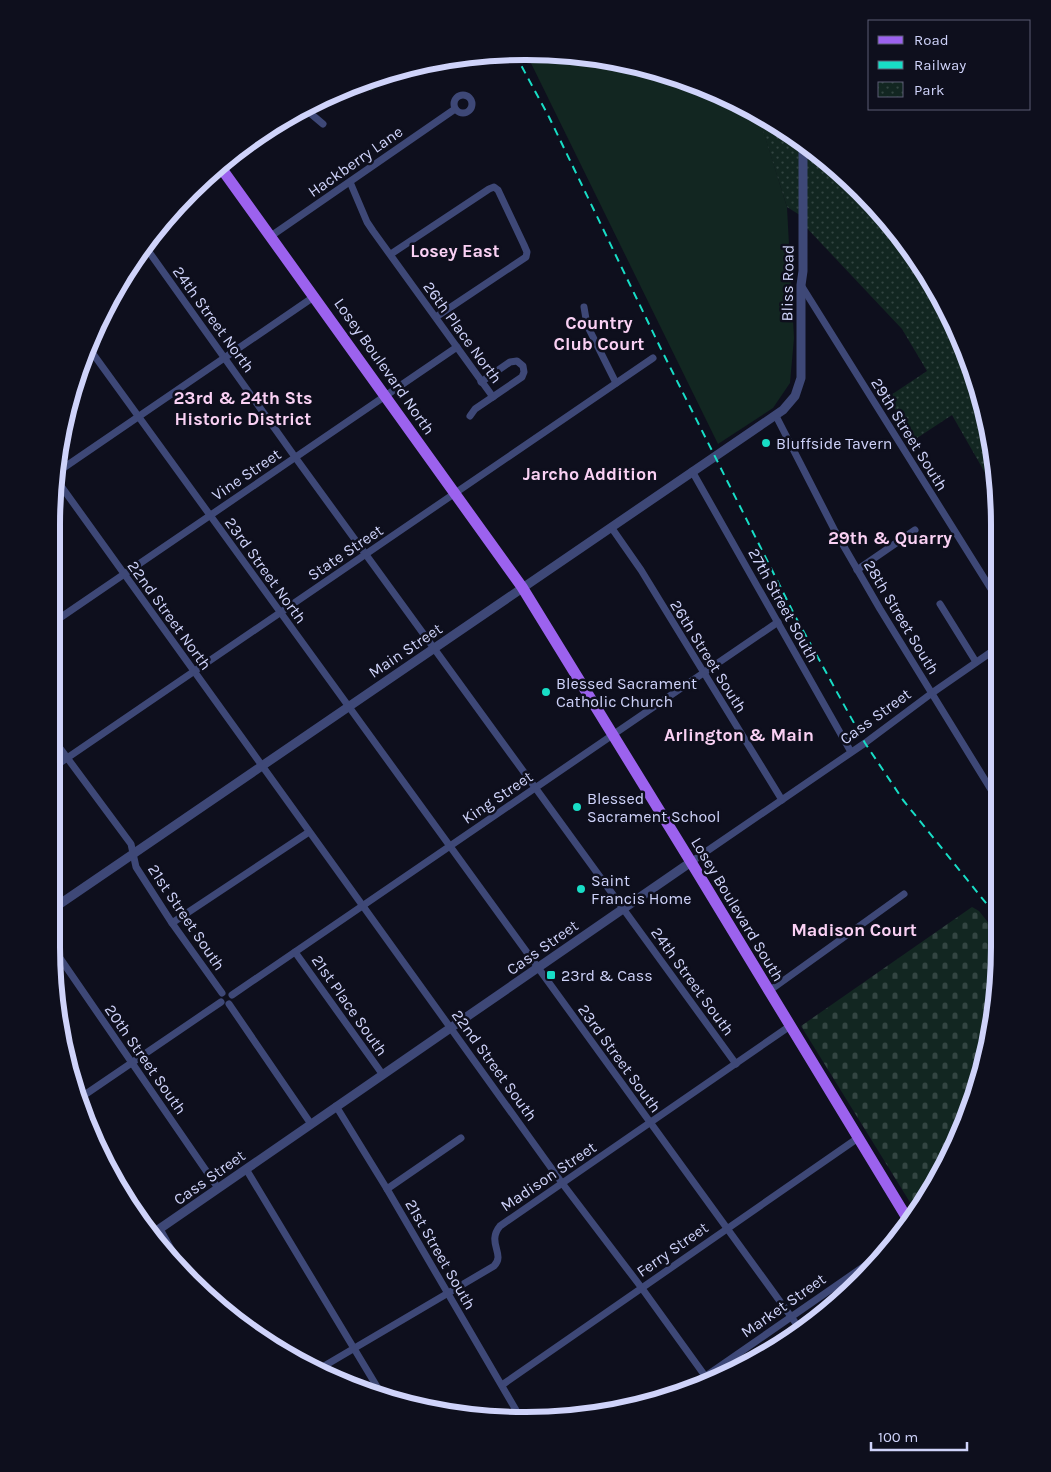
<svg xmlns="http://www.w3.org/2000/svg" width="1051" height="1472" viewBox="0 0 1051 1472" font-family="Karla,sans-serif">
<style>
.green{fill:#122621}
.cemetery{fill:url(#cemetery-stones)}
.park{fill:url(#park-dots)}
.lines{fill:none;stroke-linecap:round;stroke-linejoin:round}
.minor{stroke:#3e4877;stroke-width:7}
.tertiary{stroke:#3e4877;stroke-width:9}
.primary{stroke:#9c62ee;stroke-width:11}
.rail{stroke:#18ddc6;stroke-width:2;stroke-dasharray:8 6;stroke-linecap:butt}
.poi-dot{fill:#18ddc6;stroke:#0e0f1d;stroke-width:2}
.labels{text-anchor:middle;stroke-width:5;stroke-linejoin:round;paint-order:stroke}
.street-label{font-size:16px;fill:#cfd3fa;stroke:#0e0f1d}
.poi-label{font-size:16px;fill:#cfd3fa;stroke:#0e0f1d;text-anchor:start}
.neighbourhood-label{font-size:18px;font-weight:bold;fill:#fad1f4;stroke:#0e0f1d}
.rim{fill:none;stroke:#cfd3fa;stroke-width:6}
</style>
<defs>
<pattern id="cemetery-stones" width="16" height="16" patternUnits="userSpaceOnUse" patternTransform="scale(1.25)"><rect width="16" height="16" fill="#122621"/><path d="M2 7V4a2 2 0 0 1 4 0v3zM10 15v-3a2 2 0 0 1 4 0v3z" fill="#334542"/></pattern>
<pattern id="park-dots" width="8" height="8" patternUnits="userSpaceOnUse" patternTransform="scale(1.25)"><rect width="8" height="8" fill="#122621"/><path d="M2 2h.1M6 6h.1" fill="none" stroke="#334542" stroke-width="1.8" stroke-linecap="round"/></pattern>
</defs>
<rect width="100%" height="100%" fill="#0e0f1d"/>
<g class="green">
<polygon points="556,52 648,67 735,100 758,114 787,207 794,338 790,383 773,408 718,444 526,53"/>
<polygon points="407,69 371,91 363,81 373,77"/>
</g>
<polygon class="cemetery" points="972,907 979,911 998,935 999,977 984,1069 951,1156 916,1212 801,1026"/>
<polygon class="park" points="758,115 814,149 882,213 951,316 996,463 996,492 952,415 914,440 888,397 927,371 902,329 803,224 803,217 787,207"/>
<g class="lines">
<g class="minor">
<circle cx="463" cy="104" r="9"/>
<polyline points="304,108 323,124"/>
<polyline points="350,182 367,222 373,231 493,397"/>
<polyline points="199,186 222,170"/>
<polyline points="271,236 455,109"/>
<polyline points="147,249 295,457 736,1064"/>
<polyline points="391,254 489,189 494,187 498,190 524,245 527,252 526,257 436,317"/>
<polyline points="801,285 996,597"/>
<polyline points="584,307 587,325 616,383"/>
<polyline points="91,351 800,1329"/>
<polyline points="470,416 475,409 522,377 524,372 523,366 517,361 510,362 481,382"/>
<polyline points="776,416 835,531 880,609 998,801"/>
<polyline points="692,471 851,752"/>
<polyline points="56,473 315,296"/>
<polyline points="56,479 562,1183 641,1287 708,1380"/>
<polyline points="611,527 641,570 782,800"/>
<polyline points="857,570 915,530"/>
<polyline points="940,604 976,662"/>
<polyline points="51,624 457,347"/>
<polyline points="51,736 131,844 136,867 172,923 222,993"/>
<polyline points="51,769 653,358"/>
<polyline points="691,862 865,743 932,693 997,648"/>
<polyline points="172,923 309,832"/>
<polyline points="51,945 218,1188"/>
<polyline points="295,952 383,1075"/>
<polyline points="769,991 904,894"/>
<polyline points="232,995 778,622"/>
<polyline points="229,1004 311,1124"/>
<polyline points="80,1098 221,1002"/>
<polyline points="336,1106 387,1189 520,1417"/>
<polyline points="246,1169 382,1395"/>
<polyline points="387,1189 461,1138"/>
<polyline points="160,1229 181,1267"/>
<path d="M319,1369L494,1266C506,1254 486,1243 500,1226L790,1026"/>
<polyline points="502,1385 858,1138"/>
<polyline points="693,1385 889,1249"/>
</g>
<g class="tertiary">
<polyline points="51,910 783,410 795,396 801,378 801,285 803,271 803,142"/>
<polyline points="152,1234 691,862"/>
</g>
<polyline class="primary" points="219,165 522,587 691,862 910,1223"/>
<polyline class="rail" points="515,54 549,117 662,351 795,616 865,743 903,800 998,918"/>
</g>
<g class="poi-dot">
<circle cx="766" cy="443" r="5"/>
<circle cx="546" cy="692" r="5"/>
<circle cx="577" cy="807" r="5"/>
<circle cx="581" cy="889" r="5"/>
<rect x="546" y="970" width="10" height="10" rx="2.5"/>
</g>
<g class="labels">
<g class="street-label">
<text transform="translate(355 161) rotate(-35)" y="6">Hackberry Lane</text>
<text transform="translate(787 283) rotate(-89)" y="6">Bliss Road</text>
<text transform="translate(214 319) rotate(54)" y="6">24th Street North</text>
<text transform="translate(463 332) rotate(54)" y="6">26th Place North</text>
<text transform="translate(385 366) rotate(55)" y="6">Losey Boulevard North</text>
<text transform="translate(910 434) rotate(58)" y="6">29th Street South</text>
<text transform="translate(246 474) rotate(-34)" y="6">Vine Street</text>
<text transform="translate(345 552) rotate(-34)" y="6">State Street</text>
<text transform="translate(266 570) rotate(54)" y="6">23rd Street North</text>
<text transform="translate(784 605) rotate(61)" y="6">27th Street South</text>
<text transform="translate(170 615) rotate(54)" y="6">22nd Street North</text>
<text transform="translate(902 617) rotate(59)" y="6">28th Street South</text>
<text transform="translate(405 650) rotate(-34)" y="6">Main Street</text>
<text transform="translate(709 656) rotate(58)" y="6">26th Street South</text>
<text transform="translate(875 716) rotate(-36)" y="6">Cass Street</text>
<text transform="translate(497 797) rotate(-34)" y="6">King Street</text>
<text transform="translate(738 909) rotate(59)" y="6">Losey Boulevard South</text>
<text transform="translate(187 917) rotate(56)" y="6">21st Street South</text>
<text transform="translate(542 947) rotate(-35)" y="6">Cass Street</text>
<text transform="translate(693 981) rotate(54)" y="6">24th Street South</text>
<text transform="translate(350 1005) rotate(55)" y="6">21st Place South</text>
<text transform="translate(620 1058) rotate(54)" y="6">23rd Street South</text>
<text transform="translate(146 1059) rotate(55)" y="6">20th Street South</text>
<text transform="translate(495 1065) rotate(54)" y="6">22nd Street South</text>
<text transform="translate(548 1176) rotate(-34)" y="6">Madison Street</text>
<text transform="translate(209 1177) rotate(-35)" y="6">Cass Street</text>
<text transform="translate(672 1249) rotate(-35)" y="6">Ferry Street</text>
<text transform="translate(441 1254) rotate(60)" y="6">21st Street South</text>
<text transform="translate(783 1305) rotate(-35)" y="6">Market Street</text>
</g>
<g class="poi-label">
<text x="776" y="449">Bluffside Tavern</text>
<text x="556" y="689">Blessed Sacrament<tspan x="556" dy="18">Catholic Church</tspan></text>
<text x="587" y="804">Blessed<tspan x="587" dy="18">Sacrament School</tspan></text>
<text x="591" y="886">Saint<tspan x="591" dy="18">Francis Home</tspan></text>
<text x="561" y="981">23rd &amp; Cass</text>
</g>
<g class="neighbourhood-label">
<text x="455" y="257">Losey East</text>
<text x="599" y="329">Country<tspan x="599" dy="21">Club Court</tspan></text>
<text x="243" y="404">23rd &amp; 24th Sts<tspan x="243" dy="21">Historic District</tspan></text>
<text x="590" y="480">Jarcho Addition</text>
<text x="890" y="544">29th &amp; Quarry</text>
<text x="739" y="741">Arlington &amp; Main</text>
<text x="854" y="936">Madison Court</text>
</g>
</g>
<path d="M0 0H1051V1472H0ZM525 60H526A465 465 0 0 1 991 525V947A465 465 0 0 1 526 1412H525A465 465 0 0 1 60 947V525A465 465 0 0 1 525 60Z" fill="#0e0f1d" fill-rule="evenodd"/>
<path class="rim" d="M525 60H526A465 465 0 0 1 991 525V947A465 465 0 0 1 526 1412H525A465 465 0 0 1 60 947V525A465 465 0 0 1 525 60Z"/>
<rect x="868" y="20" width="162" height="90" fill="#0e0f1d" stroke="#5b5d75"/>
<rect x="878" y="36" width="25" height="8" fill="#9c62ee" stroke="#5b5d75"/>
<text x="914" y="45" font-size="15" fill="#cfd3fa">Road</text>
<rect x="878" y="61" width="25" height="8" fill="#18ddc6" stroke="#5b5d75"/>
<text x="914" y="70" font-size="15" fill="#cfd3fa">Railway</text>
<rect x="878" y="82" width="25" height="15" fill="url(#park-dots)" stroke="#5b5d75"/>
<text x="914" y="95" font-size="15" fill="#cfd3fa">Park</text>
<path d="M871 1442v8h96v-8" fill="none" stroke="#cfd3fa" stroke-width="2.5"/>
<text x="878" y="1442" font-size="15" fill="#cfd3fa" stroke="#0e0f1d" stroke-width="4" paint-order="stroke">100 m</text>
</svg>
